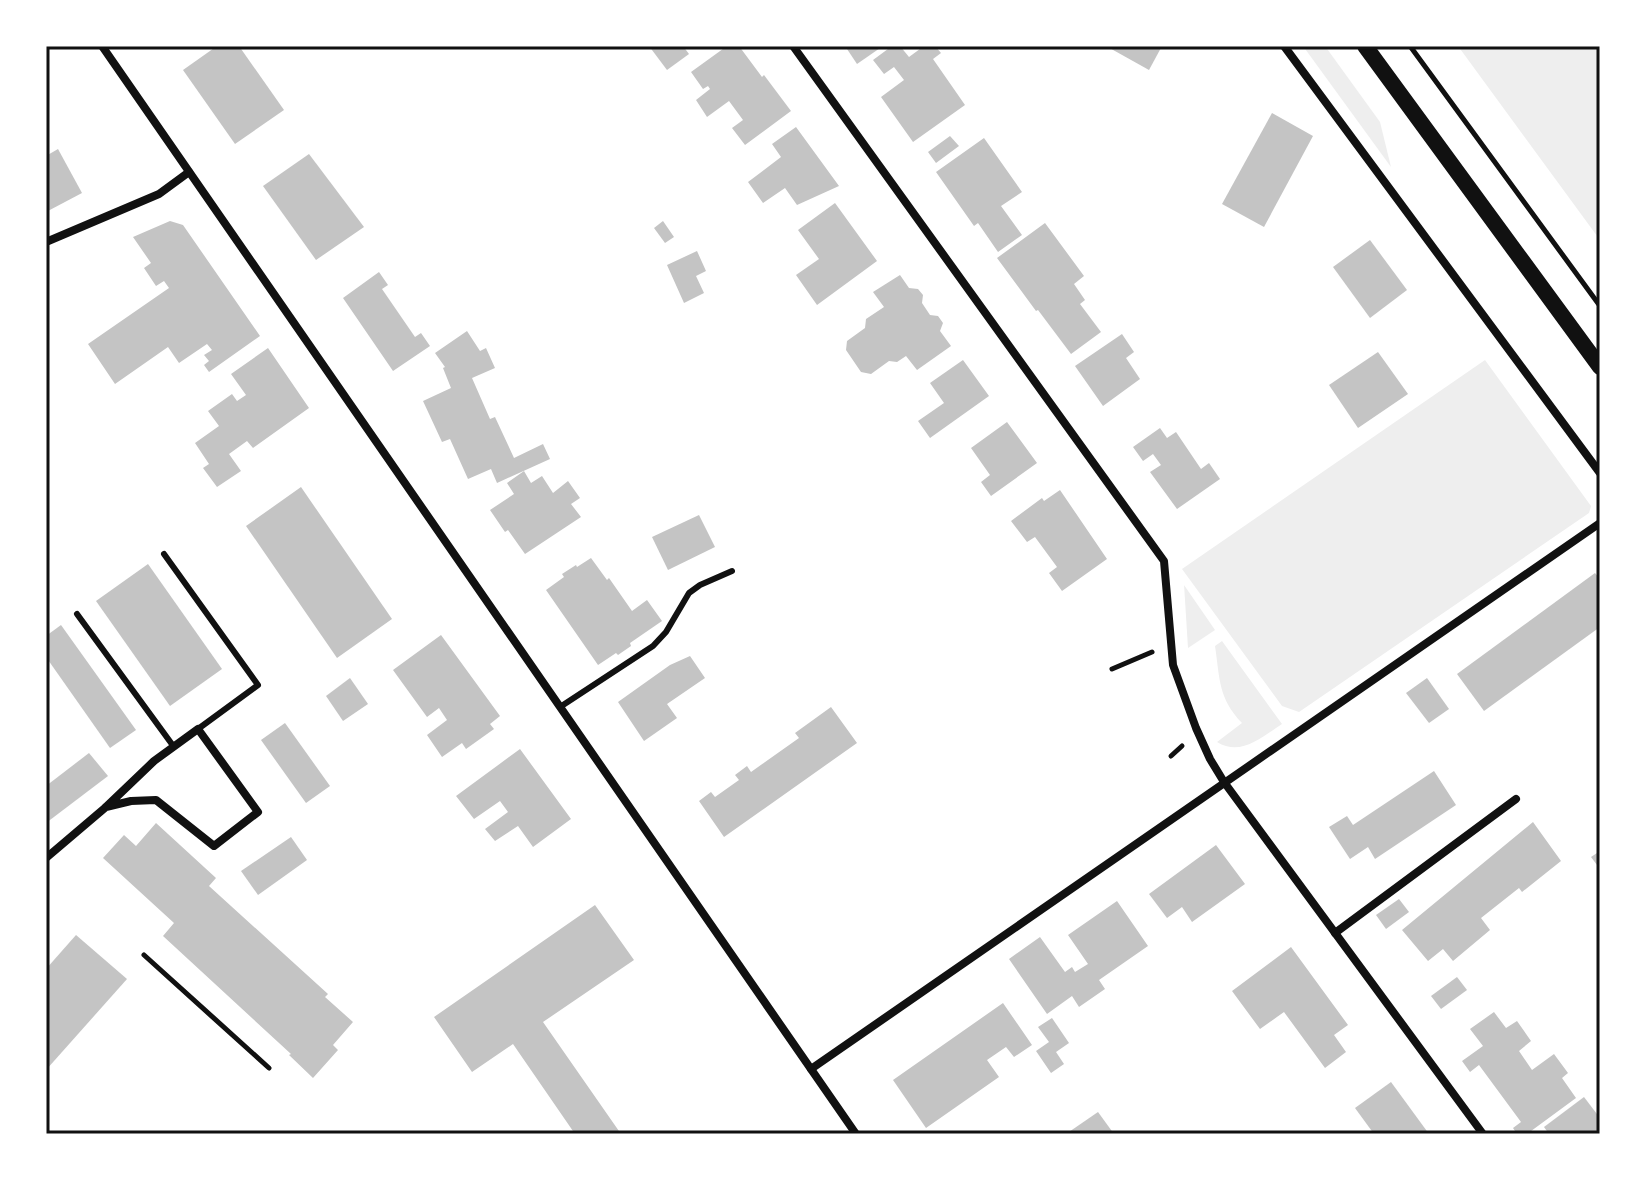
<svg xmlns="http://www.w3.org/2000/svg" width="1646" height="1180" viewBox="0 0 1646 1180" font-family="'DM Sans',sans-serif">
<style>
.green{fill:#eee}
.building{fill:#c4c4c4}
.lines{fill:none;stroke-linecap:round;stroke-linejoin:round}
.path{stroke:#111;stroke-width:5}
.service{stroke:#111;stroke-width:6}
.minor{stroke:#111;stroke-width:8}
.secondary{stroke:#111;stroke-width:16}
.neatline{fill:none;stroke:#111;stroke-width:3}
</style>
<rect width="100%" height="100%" fill="#fff"/>
<g class="green">
<polygon points="1303,46 1325,46 1380,122 1391,167"/>
<polygon points="1458,46 1600,46 1600,240"/>
<polygon points="1485,360 1591,506 1589,513 1299,712 1282,706 1182,569"/>
<polygon points="1184,585 1215,630 1188,648 1184,584"/>
<path d="M1222,641L1282,724C1262,737 1241,757 1217,742L1242,723C1218,698 1220,679 1215,646Z"/>
</g>
<g class="building">
<polygon points="217,46 239,46 284,110 235,144 183,70"/>
<polygon points="649,46 683,46 689,54 667,70"/>
<polygon points="727,46 739,46 762,77 764,75 791,111 745,145 732,128 743,120 729,101 707,117 696,100 710,89 708,86 703,89 691,72"/>
<polygon points="845,46 883,46 857,64"/>
<polygon points="892,46 900,46 909,57 924,46 935,46 941,53 933,59 965,105 913,142 881,97 904,80 894,67 884,74 873,60"/>
<polygon points="1106,46 1162,46 1149,70"/>
<polygon points="1272,113 1313,136 1264,227 1222,204"/>
<polygon points="796,127 839,186 797,205 785,188 763,203 748,182 781,157 772,144"/>
<polygon points="950,136 959,146 936,163 928,152"/>
<polygon points="984,138 1022,192 1001,206 1022,235 998,252 978,223 974,226 936,172"/>
<polygon points="58,149 82,193 46,212 46,156"/>
<polygon points="309,154 364,227 316,260 263,186"/>
<polygon points="835,203 877,261 817,305 796,275 819,259 798,230"/>
<polygon points="170,221 183,225 260,336 209,372 204,365 209,361 204,355 212,350 207,344 179,363 168,347 115,384 88,344 169,288 164,281 156,286 144,268 151,263 133,237"/>
<polygon points="663,221 674,237 665,243 654,228"/>
<polygon points="1045,223 1084,276 1074,284 1085,300 1080,304 1101,332 1071,354 1038,310 1036,311 997,258"/>
<polygon points="1370,240 1407,290 1370,318 1333,267"/>
<polygon points="697,251 706,271 696,276 704,293 684,303 667,265"/>
<polygon points="379,272 388,285 382,289 415,337 421,333 430,346 393,371 343,298"/>
<polygon points="900,275 909,288 918,289 923,295 922,303 930,315 938,316 943,323 940,331 951,346 917,370 906,356 897,362 889,361 871,374 861,372 846,350 847,341 865,328 866,319 884,307 873,292"/>
<polygon points="467,331 480,351 486,348 495,368 472,378 490,419 495,417 514,458 543,444 550,459 497,483 491,469 468,479 450,439 442,442 423,401 451,388 443,368 445,367 435,353"/>
<polygon points="1122,334 1134,352 1126,358 1140,379 1103,406 1075,366"/>
<polygon points="268,348 309,408 253,448 247,441 229,454 241,471 217,487 203,468 209,464 195,443 219,426 208,411 232,394 237,401 246,395 231,374"/>
<polygon points="1378,352 1408,394 1358,428 1329,385"/>
<polygon points="963,360 989,396 930,438 918,421 944,403 930,383"/>
<polygon points="1007,422 1037,463 991,496 981,482 990,475 971,448"/>
<polygon points="1160,428 1167,438 1176,432 1201,469 1209,463 1220,479 1177,509 1150,472 1161,465 1153,454 1143,461 1133,447"/>
<polygon points="524,471 531,483 542,476 553,493 568,481 580,498 571,504 581,517 525,554 508,530 505,532 490,510 514,494 507,483"/>
<polygon points="301,487 392,619 337,658 246,526"/>
<polygon points="1060,490 1107,559 1062,591 1049,573 1057,567 1035,537 1027,542 1011,521 1042,498 1044,501"/>
<polygon points="699,515 715,547 668,570 652,537"/>
<polygon points="591,558 607,580 609,578 632,611 647,600 662,621 630,643 631,646 618,655 616,653 598,665 546,590 564,577 562,574 576,565 577,567"/>
<polygon points="148,564 222,669 170,706 96,601"/>
<polygon points="1595,573 1600,579 1600,627 1484,711 1457,674"/>
<polygon points="61,625 136,730 110,748 46,657 46,636"/>
<polygon points="441,635 500,716 490,724 494,729 466,749 462,743 442,757 427,735 447,720 439,708 427,717 393,670"/>
<polygon points="690,656 705,678 667,704 677,718 644,741 618,702 670,665"/>
<polygon points="350,678 368,704 343,721 326,696"/>
<polygon points="1427,678 1449,709 1429,723 1406,693"/>
<polygon points="831,707 857,743 724,837 699,801 711,792 715,797 739,780 735,775 747,766 751,772 799,738 795,733"/>
<polygon points="285,723 330,786 306,803 261,740"/>
<polygon points="520,749 571,819 533,847 518,826 495,841 485,829 508,812 500,801 474,819 456,796"/>
<polygon points="89,753 108,776 46,823 46,786"/>
<polygon points="1434,771 1456,805 1375,859 1368,847 1350,859 1329,827 1347,816 1353,825"/>
<polygon points="1533,822 1561,861 1522,892 1519,888 1481,918 1490,930 1453,961 1443,949 1428,961 1402,930"/>
<polygon points="156,823 216,878 209,886 328,994 325,997 353,1022 333,1045 338,1050 313,1078 289,1055 291,1054 163,936 174,923 103,858 124,835 136,846"/>
<polygon points="291,837 307,860 258,895 241,871"/>
<polygon points="1216,845 1245,884 1192,922 1182,907 1167,918 1149,894"/>
<polygon points="1600,851 1600,869 1591,857"/>
<polygon points="1399,899 1409,912 1386,929 1376,915"/>
<polygon points="1117,901 1148,946 1099,980 1105,989 1079,1007 1072,996 1047,1014 1009,959 1040,937 1065,972 1072,967 1075,972 1088,964 1068,935"/>
<polygon points="595,905 634,960 543,1022 621,1134 575,1134 513,1044 472,1072 434,1017"/>
<polygon points="76,935 127,979 46,1070 46,969"/>
<polygon points="1291,947 1348,1025 1334,1035 1346,1052 1325,1068 1284,1012 1260,1029 1232,991"/>
<polygon points="1457,977 1467,990 1441,1009 1431,996"/>
<polygon points="1003,1003 1032,1045 1014,1057 1006,1047 987,1060 999,1077 926,1128 893,1080"/>
<polygon points="1494,1012 1506,1028 1517,1021 1531,1041 1519,1051 1532,1070 1554,1054 1568,1073 1562,1078 1576,1098 1527,1134 1517,1134 1513,1128 1521,1122 1479,1065 1470,1072 1462,1061 1483,1046 1470,1029"/>
<polygon points="1052,1018 1069,1043 1056,1052 1064,1064 1051,1073 1036,1051 1049,1042 1038,1027"/>
<polygon points="1391,1082 1429,1134 1374,1134 1355,1108"/>
<polygon points="1584,1097 1600,1118 1600,1128 1592,1134 1549,1134 1544,1127"/>
<polygon points="1098,1112 1114,1134 1066,1134"/>
</g>
<g class="lines">
<g class="path">
<polyline points="1410,46 1600,306"/>
<polyline points="1112,669 1152,652"/>
<polyline points="1171,756 1182,746"/>
<polyline points="144,955 269,1068"/>
</g>
<g class="service">
<polyline points="164,554 258,685 198,729"/>
<polyline points="77,614 174,747"/>
<polyline points="560,707 653,646 666,632 689,593 700,585 732,571"/>
</g>
<g class="minor">
<polyline points="102,46 856,1134"/>
<polyline points="793,46 1164,561 1173,665 1196,728 1210,759 1224,782 1483,1134"/>
<polyline points="1284,46 1600,473"/>
<polyline points="46,242 159,194 189,172"/>
<polyline points="46,858 106,807 154,761 198,729 258,812 214,846 156,800 131,801 106,807"/>
<polyline points="1335,933 1516,799"/>
<polyline points="811,1069 1600,523"/>
</g>
<polyline class="secondary" points="1365,46 1600,367"/>
</g>
<rect width="1646" height="1180" fill="none" stroke="#ffffff" stroke-width="96"/>
<rect x="48" y="48" width="1550" height="1084" class="neatline"/>
</svg>
